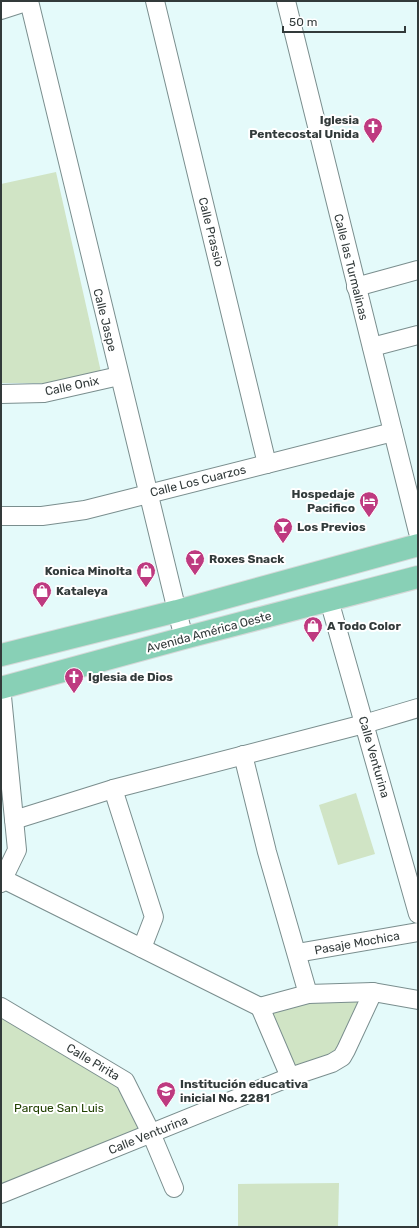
<svg xmlns="http://www.w3.org/2000/svg" width="419" height="1228" viewBox="0 0 419 1228" font-family="Rubik,sans-serif">
<style>
.green{fill:#d0e4c5}
.lines{fill:none;stroke-linecap:round;stroke-linejoin:round}
.street-casing{stroke:#7a8e8e;stroke-width:20}
.primary-casing{stroke:#d6d8d8;stroke-width:24}
.street{stroke:#fff;stroke-width:18}
.primary{stroke:#88d0b6;stroke-width:22}
.labels{text-anchor:middle;stroke-width:4;stroke-linejoin:round;paint-order:stroke}
.poi-label{font-size:12px;font-weight:bold;fill:#323a3a;stroke:#fff;text-anchor:start}
.street-label{font-size:12px;fill:#323a3a;stroke:#fff}
.park-label{font-size:12px;fill:#224203;stroke:#fff}
</style>
<rect width="100%" height="100%" fill="#e4fafa"/>
<g class="green">
<polygon points="56,172 101,372 84,375 53,383 1,383 1,184"/>
<polygon points="356,793 375,854 338,865 319,805"/>
<polygon points="373,992 332,1063 290,1077 261,1009"/>
<polygon points="1,1007 125,1081 151,1133 1,1194"/>
<polygon points="339,1183 338,1227 238,1227 238,1184"/>
</g>
<g class="lines">
<defs>
<g id="street">
<polyline points="29,1 177,611 184,638"/>
<polyline points="155,1 267,464"/>
<path d="M286,1C329,178 374,355 418,532"/>
<polyline points="1,10 29,1"/>
<polyline points="356,287 418,270"/>
<polyline points="372,347 418,335"/>
<polyline points="1,394 44,393 119,376"/>
<polyline points="1,516 42,516 85,510 393,432"/>
<polyline points="329,600 418,914"/>
<polyline points="1,686 17,850 1,883"/>
<polyline points="243,755 267,852 308,994"/>
<polyline points="113,789 154,917 142,948"/>
<polyline points="14,820 113,789 364,724 418,708"/>
<polyline points="1,878 260,1007"/>
<polyline points="297,953 418,932"/>
<polyline points="1,1007 125,1081 151,1133 174,1188"/>
<polyline points="260,1007 308,994 373,992 418,1000"/>
<polyline points="260,1007 290,1077"/>
<polyline points="1,1194 290,1077 332,1063 342,1057 346,1050 373,992"/>
</g>
<g id="primary">
<polyline points="1,655 177,611 418,545"/>
<polyline points="1,688 184,638 418,577"/>
</g>
</defs>
<use href="#street" class="street-casing"/>
<use href="#primary" class="primary-casing"/>
<use href="#street" class="street"/>
<use href="#primary" class="primary"/>
</g>
<defs>
<symbol id="church-pin" viewBox="-11 -11 22 30"><path d="M0 17L-7.5 6A9.5 9.5 0 1 1 7.5 6Z" fill="#be3a80" stroke="#fff"/><path d="M-1.2-6h2.4v3.5h3.3v2.4h-3.3V6h-2.4V-.1h-3.3v-2.4h3.3Z" fill="#fff"/></symbol>
<symbol id="hotel-pin" viewBox="-11 -11 22 30"><path d="M0 17L-7.5 6A9.5 9.5 0 1 1 7.5 6Z" fill="#be3a80" stroke="#fff"/><path d="M-6-4.5h1.5V1H6V5H4.5V3h-9V5H-6ZM-4 0a1.8 1.8 0 1 1 3.6 0ZM.5 0V-2.5h3Q6-2.5 6 0Z" fill="#fff"/></symbol>
<symbol id="bar-pin" viewBox="-11 -11 22 30"><path d="M0 17L-7.5 6A9.5 9.5 0 1 1 7.5 6Z" fill="#be3a80" stroke="#fff"/><path d="M-6-5H6L.8 .8V4.5H3.5V6h-7V4.5H-.8V.8Z" fill="#fff"/></symbol>
<symbol id="shop-pin" viewBox="-11 -11 22 30"><path d="M0 17L-7.5 6A9.5 9.5 0 1 1 7.5 6Z" fill="#be3a80" stroke="#fff"/><path d="M-5-2.5h2.3a2.7 3.5 0 0 1 5.4 0H5L5.5 6h-11ZM-1.5-2.5h3a1.5 2.3 0 0 0-3 0Z" fill="#fff"/></symbol>
<symbol id="school-pin" viewBox="-11 -11 22 30"><path d="M0 17L-7.5 6A9.5 9.5 0 1 1 7.5 6Z" fill="#be3a80" stroke="#fff"/><path d="M0-5L7-2L0 1L-7-2ZM-4 1L0 2.5L4 1V4Q0 6-4 4Z" fill="#fff"/></symbol>
</defs>
<g fill-rule="evenodd">
<use href="#church-pin" x="362" y="116" width="22" height="30"/>
<use href="#hotel-pin" x="358" y="490" width="22" height="30"/>
<use href="#bar-pin" x="272" y="516" width="22" height="30"/>
<use href="#bar-pin" x="184" y="548" width="22" height="30"/>
<use href="#shop-pin" x="135" y="560" width="22" height="30"/>
<use href="#shop-pin" x="31" y="580" width="22" height="30"/>
<use href="#shop-pin" x="302" y="615" width="22" height="30"/>
<use href="#church-pin" x="63" y="666" width="22" height="30"/>
<use href="#school-pin" x="155" y="1080" width="22" height="30"/>
</g>
<g class="labels">
<g class="poi-label">
<text x="359" y="124" text-anchor="end">Iglesia<tspan x="359" dy="14">Pentecostal Unida</tspan></text>
<text x="355" y="498" text-anchor="end">Hospedaje<tspan x="355" dy="14">Pacifico</tspan></text>
<text x="297" y="531">Los Previos</text>
<text x="209" y="563">Roxes Snack</text>
<text x="132" y="575" text-anchor="end">Konica Minolta</text>
<text x="56" y="595">Kataleya</text>
<text x="327" y="630">A Todo Color</text>
<text x="88" y="681">Iglesia de Dios</text>
<text x="180" y="1088">Institución educativa<tspan x="180" dy="14">inicial No. 2281</tspan></text>
</g>
<g class="street-label">
<text transform="translate(211 232) rotate(76)" y="4">Calle Prassio</text>
<text transform="translate(351 267) rotate(76)" y="4">Calle las Turmalinas</text>
<text transform="translate(105 320) rotate(76)" y="4">Calle Jaspe</text>
<text transform="translate(72 386) rotate(-12)" y="4">Calle Onix</text>
<text transform="translate(198 481) rotate(-14)" y="4">Calle Los Cuarzos</text>
<text transform="translate(209 632) rotate(-15)" y="4">Avenida América Oeste</text>
<text transform="translate(374 757) rotate(74)" y="4">Calle Venturina</text>
<text transform="translate(357 943) rotate(-10)" y="4">Pasaje Mochica</text>
<text transform="translate(93 1062) rotate(31)" y="4">Calle Pirita</text>
<text transform="translate(148 1135) rotate(-22)" y="4">Calle Venturina</text>
</g>
<g class="park-label">
<text x="59" y="1112">Parque San Luis</text>
</g>
</g>
<rect width="419" height="1228" fill="none" stroke="#323a3a" stroke-width="4"/>
<path d="M283 26v6h122v-6" fill="none" stroke="#323a3a" stroke-width="2"/>
<text x="289" y="26" font-size="12" fill="#323a3a" stroke="#ffffff" stroke-width="3" paint-order="stroke">50 m</text>
</svg>
